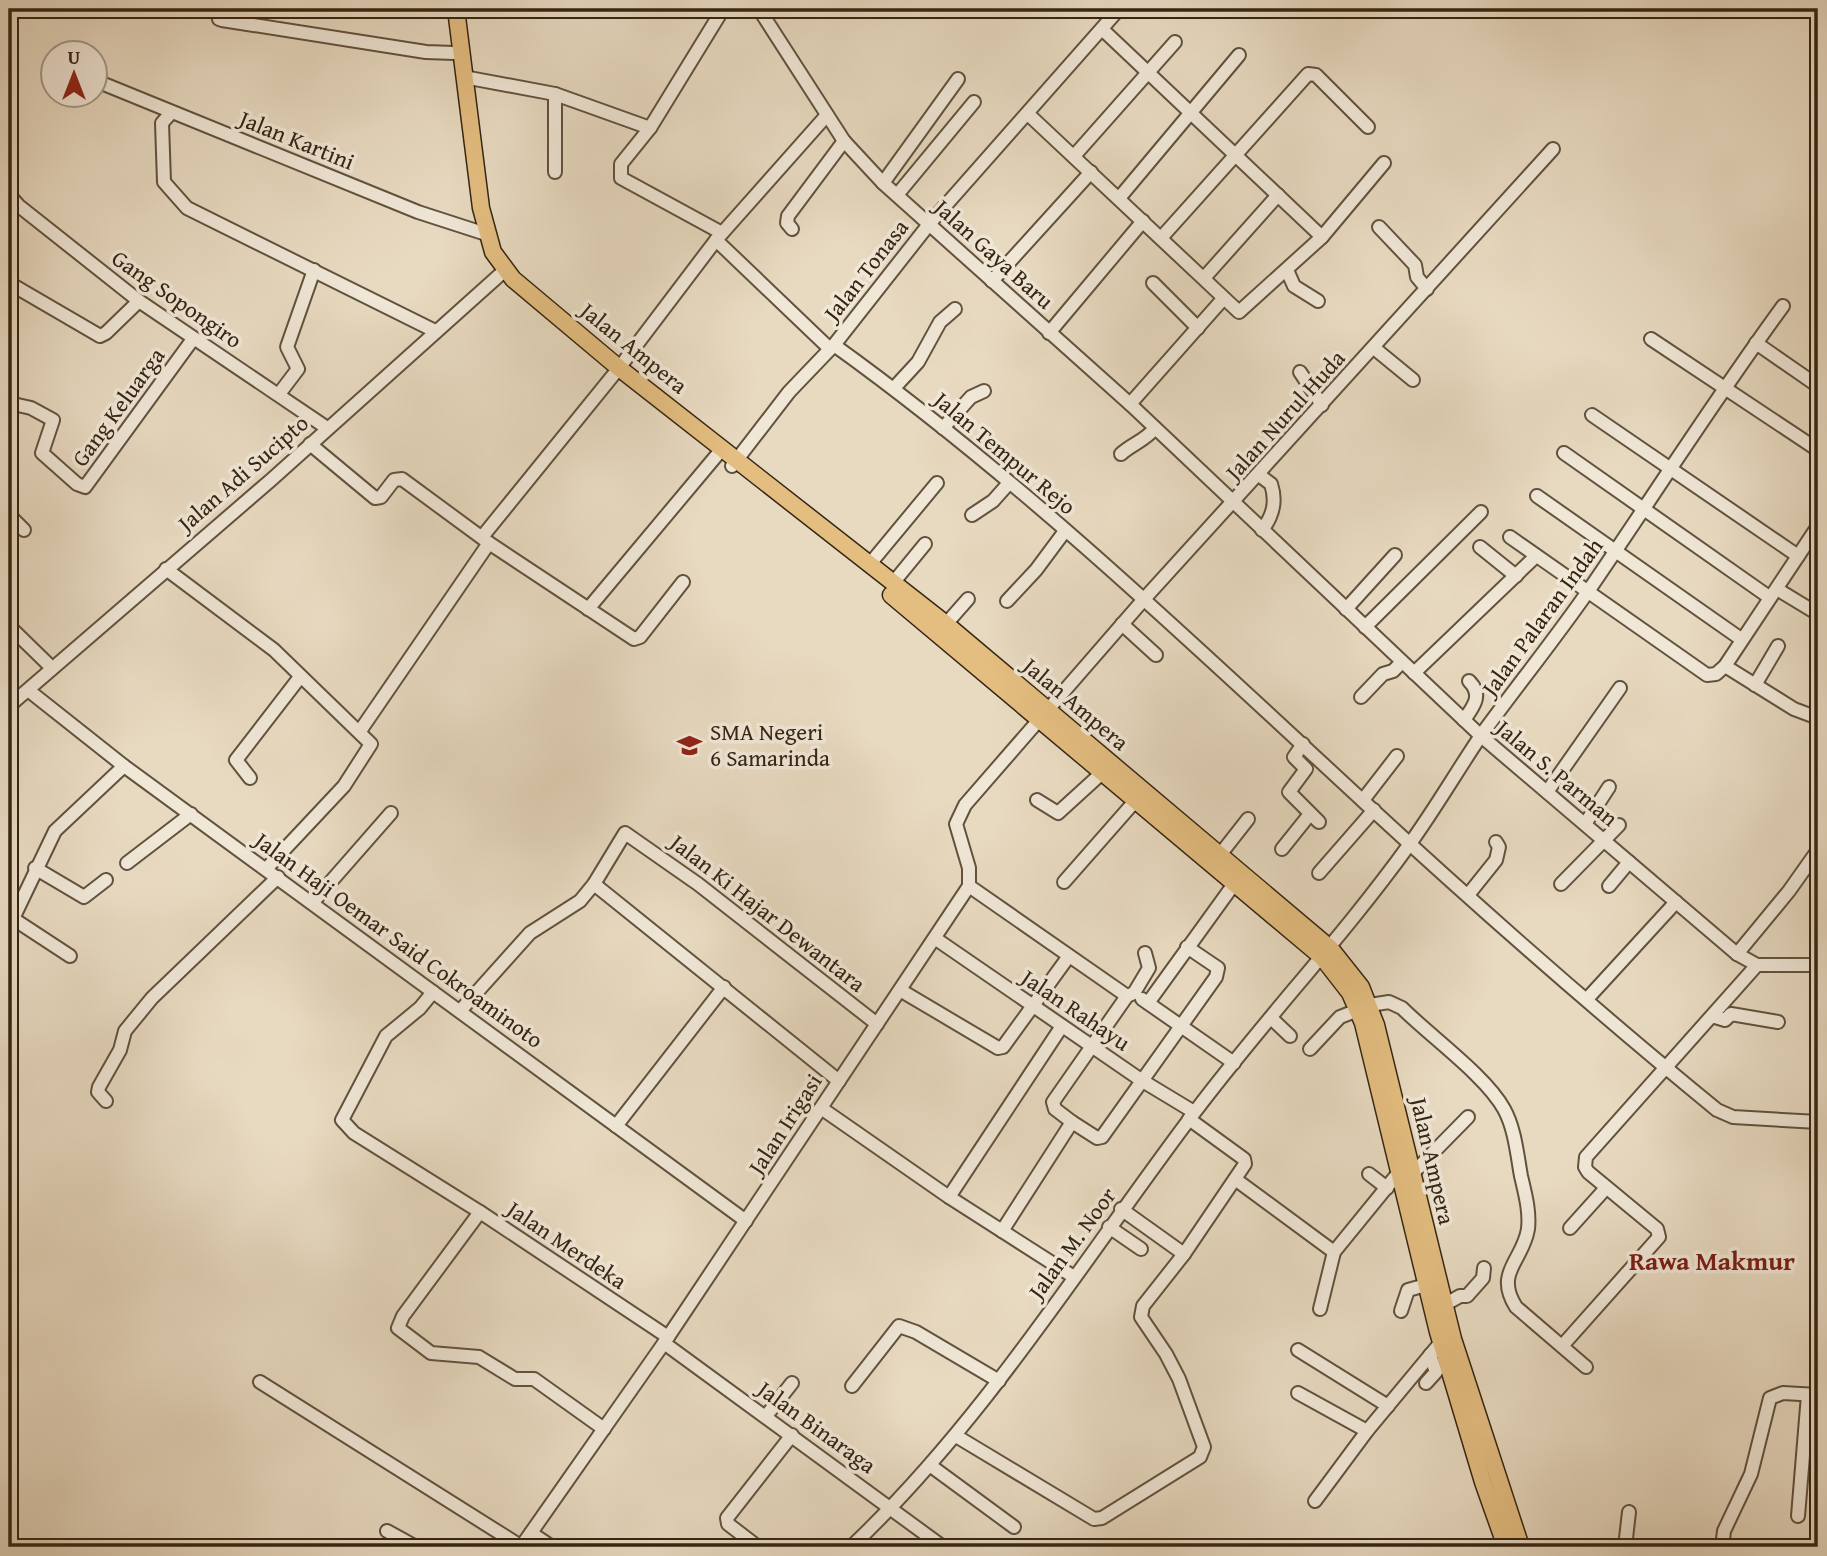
<svg xmlns="http://www.w3.org/2000/svg" width="1827" height="1556" viewBox="0 0 1827 1556" font-family="'Gentium Book Plus',serif">
<style>
.lines{fill:none;stroke-linecap:round;stroke-linejoin:round}
.minor-casing{stroke:#61523e;stroke-width:16}
.major-casing{stroke:#342513;stroke-width:19}
.minor{stroke:#f0e7d7;stroke-width:12}
.major{stroke:#e4bd80;stroke-width:16}
.labels{text-anchor:middle;stroke-width:7;stroke-linejoin:round;paint-order:stroke}
.street-label{font-size:23px;fill:#342513;stroke:#f0e7d7}
.poi-label{font-size:23px;fill:#342513;stroke:#f0e7d7;text-anchor:start}
.quarter-label{font-size:26px;font-weight:bold;fill:#7a1f14;stroke:#f0e7d7}
</style>
<rect width="100%" height="100%" fill="#e8dac1"/>
<filter id="stains"><feTurbulence type="fractalNoise" baseFrequency=".00286" numOctaves="4"/><feColorMatrix values="0 0 0 0 .2 0 0 0 0 .09 0 0 0 0 .02 0 0 0 .5 -.17"/></filter>
<radialGradient id="worn" r=".72"><stop offset=".6" stop-color="#630" stop-opacity="0"/><stop offset="1" stop-color="#630" stop-opacity=".3"/></radialGradient>
<g class="lines">
<defs>
<g id="minor">
<polyline points="217,9 219,19 222,20 426,52 454,53"/>
<polyline points="759,9 844,141 883,183 1130,404 1481,736 1737,954 1757,965 1818,965"/>
<polyline points="1103,30 1322,237"/>
<polyline points="464,77 555,94 650,128 621,164 621,178 722,233"/>
<polyline points="94,80 418,212 486,234"/>
<polyline points="555,94 555,172"/>
<polyline points="171,113 162,123 164,182 187,208 435,331"/>
<polyline points="1028,114 1239,312 1322,237 1384,163"/>
<polyline points="827,115 716,240 830,349"/>
<polyline points="650,128 723,9"/>
<polyline points="1074,156 1175,42"/>
<polyline points="883,183 958,79"/>
<polyline points="9,195 19,206 139,301 327,428"/>
<polyline points="897,195 974,102"/>
<polyline points="1120,197 1239,55"/>
<polyline points="1379,227 1415,265 1417,277 1427,289"/>
<polyline points="792,229 787,223 788,216 844,141"/>
<polyline points="1161,238 1308,74 1316,75 1368,127"/>
<polyline points="1287,270 1294,286 1318,301"/>
<polyline points="1204,278 1278,195"/>
<polyline points="992,281 1091,172"/>
<polyline points="9,283 100,336 106,333 139,301"/>
<polyline points="1153,283 1198,328"/>
<polyline points="1049,333 1143,221"/>
<polyline points="1651,339 1818,450"/>
<polyline points="1756,343 1818,386"/>
<path d="M834,345C1023,481 1192,643 1363,801C1478,907 1596,1011 1717,1110L1733,1117L1818,1122"/>
<polyline points="1374,348 1413,380"/>
<polyline points="1300,372 1322,405"/>
<polyline points="894,388 918,362 940,322 955,309"/>
<polyline points="279,394 298,369 287,347 314,270"/>
<polyline points="9,403 31,408 53,420 42,453 77,484 85,487 193,339"/>
<polyline points="1130,404 1223,299"/>
<polyline points="1592,415 1798,556"/>
<polyline points="943,428 971,397 984,391"/>
<polyline points="310,444 375,498 381,497 394,480 402,479 489,543 634,639 640,637 683,582"/>
<polyline points="1564,453 1769,597"/>
<path d="M1121,454C1132,444 1146,440 1155,428"/>
<polyline points="732,466 789,392 834,345 930,223 1119,9"/>
<path d="M1259,475L1271,484C1277,502 1273,516 1262,530"/>
<polyline points="1537,496 1741,639"/>
<polyline points="9,515 24,530"/>
<polyline points="972,515 993,501 1009,483"/>
<polyline points="482,537 619,368 716,240"/>
<polyline points="1510,537 1707,675 1716,674 1725,666 1818,526"/>
<polyline points="1480,547 1516,576"/>
<polyline points="869,565 937,483"/>
<polyline points="166,569 274,650 371,744 344,786 267,868"/>
<polyline points="893,583 925,544"/>
<polyline points="1777,589 1818,614"/>
<polyline points="1007,601 1036,570 1065,531"/>
<polyline points="588,609 722,449"/>
<polyline points="1346,609 1395,555"/>
<polyline points="946,624 968,599"/>
<polyline points="1122,624 1156,655"/>
<polyline points="9,626 52,668"/>
<polyline points="1365,627 1481,512"/>
<polyline points="1725,666 1794,709 1818,718"/>
<polyline points="1414,673 1536,556"/>
<polyline points="1755,685 1778,646"/>
<polyline points="28,690 124,766 746,1221"/>
<polyline points="1361,697 1383,674 1393,671 1402,662"/>
<polyline points="9,706 271,480 504,271"/>
<path d="M1464,720C1474,706 1483,695 1469,681"/>
<polyline points="360,731 489,543"/>
<polyline points="1303,744 1294,757 1306,769 1289,792 1319,822"/>
<polyline points="250,778 236,760 300,677"/>
<polyline points="1547,792 1620,688"/>
<polyline points="1037,800 1058,813 1103,772"/>
<polyline points="1363,800 1397,756"/>
<polyline points="1585,824 1609,787"/>
<polyline points="1282,849 1310,814"/>
<polyline points="1219,856 1248,819"/>
<polyline points="127,863 191,814"/>
<polyline points="35,868 84,897 106,880"/>
<polyline points="1319,873 1374,810"/>
<polyline points="1064,882 1136,800"/>
<polyline points="594,884 839,1081"/>
<polyline points="1561,884 1619,825"/>
<polyline points="969,886 1127,996"/>
<polyline points="1609,886 1629,862"/>
<polyline points="1468,895 1496,860 1499,847 1496,842"/>
<polyline points="313,902 391,813"/>
<polyline points="12,918 70,956"/>
<polyline points="9,927 55,831 124,766"/>
<polyline points="936,939 1141,1080 1194,1112"/>
<polyline points="1737,954 1789,891 1818,850"/>
<polyline points="900,990 998,1048 1003,1047 1069,956"/>
<polyline points="433,992 420,1008 386,1036 342,1120 354,1133 480,1212"/>
<polyline points="1142,999 1234,1063"/>
<polyline points="1587,999 1676,902"/>
<polyline points="1148,1003 1234,884"/>
<path d="M1370,1005L1389,1002L1402,1008C1430,1036 1486,1076 1504,1109C1515,1129 1517,1154 1521,1176C1525,1193 1530,1211 1528,1229C1523,1261 1494,1272 1516,1307L1586,1367"/>
<polyline points="460,1011 530,933 580,901 594,884 625,833 698,884 877,1024"/>
<polyline points="1712,1016 1725,1020 1731,1014 1778,1022"/>
<polyline points="1271,1018 1290,1036"/>
<polyline points="1310,1049 1340,1017 1358,1010"/>
<polyline points="106,1101 98,1092 99,1087 120,1050 125,1031 152,998 278,877"/>
<polyline points="821,1108 949,1197 1074,1277"/>
<polyline points="1072,1122 1097,1138 1102,1137 1216,977 1218,968 1187,947"/>
<polyline points="616,1126 724,987"/>
<polyline points="1369,1174 1387,1188"/>
<polyline points="1412,1174 1468,1117"/>
<polyline points="1235,1179 1334,1252"/>
<polyline points="949,1197 1062,1026"/>
<polyline points="1121,1209 1184,1254"/>
<polyline points="1109,1227 1141,1249"/>
<polyline points="1570,1228 1606,1188"/>
<polyline points="1002,1231 1072,1122 1055,1109 1053,1102 1127,996 1134,993 1149,968 1145,953"/>
<polyline points="1444,1305 1460,1296 1467,1296 1483,1278 1484,1268"/>
<polyline points="1320,1309 1334,1252 1400,1171"/>
<polyline points="1401,1311 1408,1290 1426,1285"/>
<polyline points="664,1343 943,1547"/>
<polyline points="1562,1346 1659,1237 1657,1229 1588,1172 1585,1167 1586,1157 1757,965"/>
<polyline points="1298,1350 1388,1406"/>
<polyline points="260,1382 522,1547"/>
<polyline points="1426,1383 1436,1372 1430,1355"/>
<polyline points="852,1386 899,1326 916,1332 999,1381"/>
<polyline points="1298,1393 1367,1431"/>
<polyline points="766,1416 792,1383"/>
<polyline points="604,1429 534,1379 515,1379 479,1357 431,1353 398,1328 403,1316 480,1212 668,1337"/>
<polyline points="956,1436 1094,1519 1102,1518 1200,1457 1204,1447 1179,1379 1166,1354 1141,1317 1143,1306 1184,1254 1245,1164 1244,1159 1189,1119"/>
<polyline points="931,1466 1014,1527"/>
<polyline points="1315,1501 1367,1431 1441,1342"/>
<polyline points="1798,1516 1808,1395"/>
<polyline points="387,1531 416,1547"/>
<polyline points="531,1533 552,1547"/>
<polyline points="521,1547 664,1343 969,886 969,868 956,824 965,805 1145,598 1553,149"/>
<polyline points="758,1547 728,1524 727,1518 792,1435"/>
<path d="M851,1547C985,1420 1083,1260 1194,1113C1263,1021 1342,938 1409,845C1435,809 1457,771 1482,734C1517,686 1555,639 1589,590C1654,495 1715,399 1783,306"/>
<polyline points="1587,1547 1591,1547"/>
<polyline points="1625,1547 1629,1512"/>
<polyline points="1722,1547 1724,1531 1751,1474 1770,1398 1783,1393 1818,1395"/>
</g>
<g id="major">
<polyline points="456,9 481,208 493,252 513,279 619,368 946,624 1330,948 1361,987 1376,1025 1453,1339 1521,1547"/>
<polyline points="891,595 1322,957 1350,993 1363,1023 1438,1332 1483,1482 1506,1547"/>
</g>
</defs>
<use href="#minor" class="minor-casing"/>
<use href="#major" class="major-casing"/>
<use href="#minor" class="minor"/>
<use href="#major" class="major"/>
</g>
<defs>
<symbol id="school-bare" viewBox="-9 -9 18 18"><path d="M0-5L7-2L0 1L-7-2ZM-4 1L0 2.5L4 1V4Q0 6-4 4Z" fill="#8f2418" stroke="#f0e7d7" stroke-width="2.5" paint-order="stroke"/></symbol>
</defs>
<g fill-rule="evenodd">
<use href="#school-bare" x="672" y="728" width="35" height="35"/>
</g>
<g class="labels">
<g class="street-label">
<text transform="translate(297 140) rotate(22)" y="8">Jalan Kartini</text>
<text transform="translate(994 254) rotate(42)" y="8">Jalan Gaya Baru</text>
<text transform="translate(866 270) rotate(-52)" y="8">Jalan Tonasa</text>
<text transform="translate(177 299) rotate(35)" y="8">Gang Sopongiro</text>
<text transform="translate(634 348) rotate(39)" y="8">Jalan Ampera</text>
<text transform="translate(118 407) rotate(-54)" y="8">Gang Keluarga</text>
<text transform="translate(1285 415) rotate(-48)" y="8">Jalan Nurul Huda</text>
<text transform="translate(1005 453) rotate(40)" y="8">Jalan Tempur Rejo</text>
<text transform="translate(243 473) rotate(-41)" y="8">Jalan Adi Sucipto</text>
<text transform="translate(1542 617) rotate(-54)" y="8">Jalan Palaran Indah</text>
<text transform="translate(1076 704) rotate(40)" y="8">Jalan Ampera</text>
<text transform="translate(1557 773) rotate(40)" y="8">Jalan S. Parman</text>
<text transform="translate(768 913) rotate(38)" y="8">Jalan Ki Hajar Dewantara</text>
<text transform="translate(399 940) rotate(36)" y="8">Jalan Haji Oemar Said Cokroaminoto</text>
<text transform="translate(1076 1010) rotate(34)" y="8">Jalan Rahayu</text>
<text transform="translate(785 1124) rotate(-57)" y="8">Jalan Irigasi</text>
<text transform="translate(1433 1161) rotate(77)" y="8">Jalan Ampera</text>
<text transform="translate(1072 1243) rotate(-54)" y="8">Jalan M. Noor</text>
<text transform="translate(567 1245) rotate(34)" y="8">Jalan Merdeka</text>
<text transform="translate(817 1427) rotate(36)" y="8">Jalan Binaraga</text>
</g>
<g class="poi-label">
<text x="710" y="740">SMA Negeri<tspan x="710" dy="26">6 Samarinda</tspan></text>
</g>
<g class="quarter-label">
<text x="1712" y="1270">Rawa Makmur</text>
</g>
</g>
<rect width="1827" height="1556" fill="none" stroke="#e8dac1" stroke-width="35"/>
<rect x="10" y="10" width="1806" height="1535" fill="none" stroke="#342513" stroke-width="3.5"/>
<rect x="18" y="18" width="1792" height="1521" fill="none" stroke="#342513" stroke-width="2"/>
<g transform="translate(74 74)"><circle r="33" fill="#f0e7d7" stroke="#a59989" stroke-width="2"/>
<path d="M0-5L12 26L0 18L-12 26Z" fill="#8f2418"/>
<text y="-10" font-size="19" font-weight="bold" text-anchor="middle" fill="#342513">U</text>
</g>
<rect width="100%" height="100%" filter="url(#stains)"/>
<rect width="100%" height="100%" fill="url(#worn)"/>
</svg>
